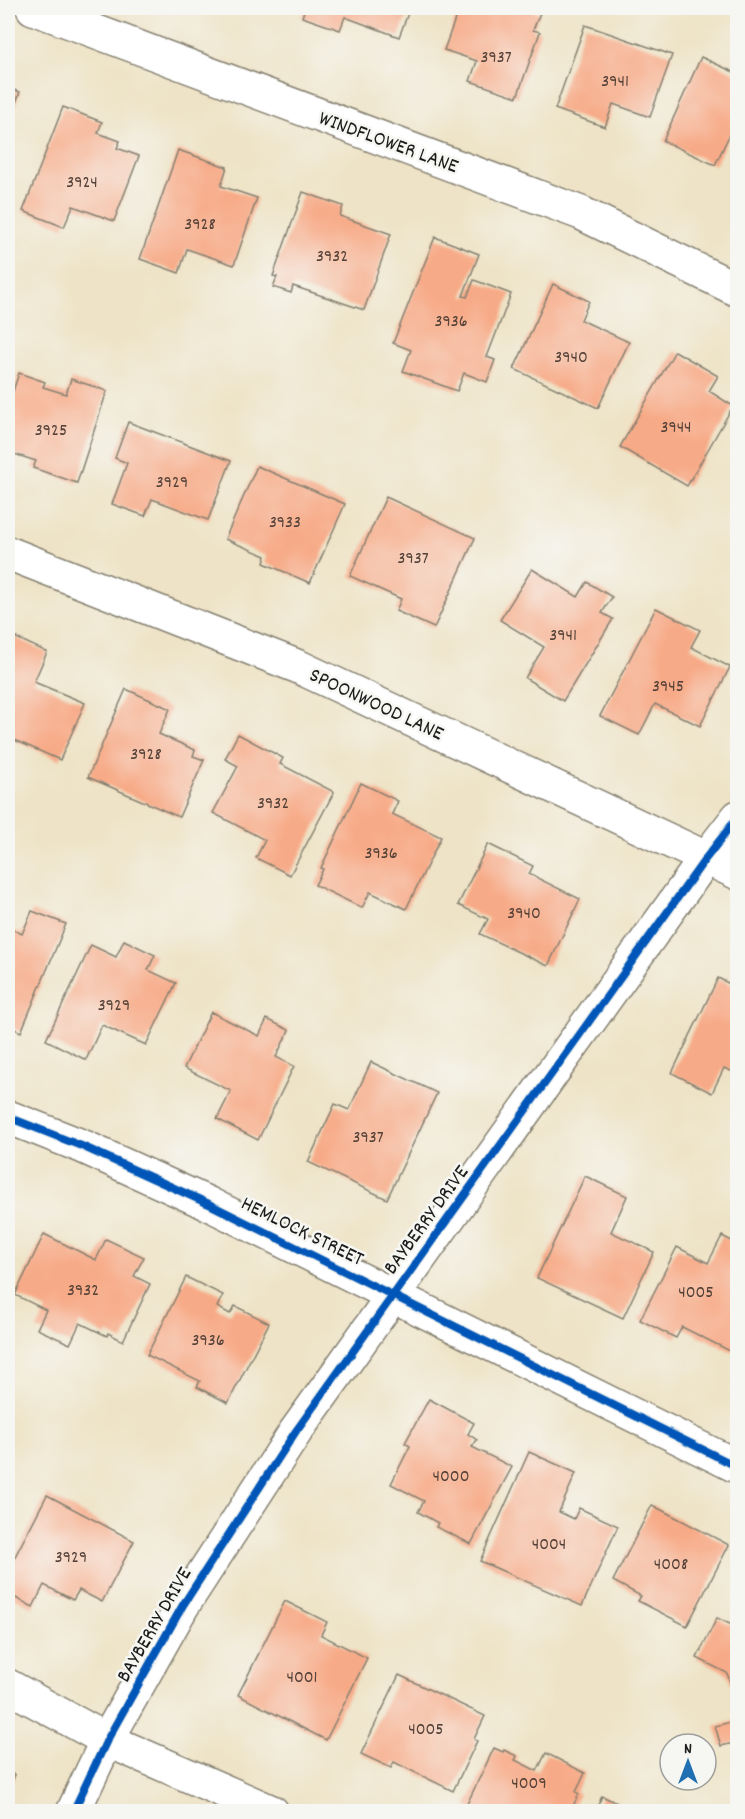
<svg xmlns="http://www.w3.org/2000/svg" width="745" height="1819" viewBox="0 0 745 1819" font-family="Dekko,sans-serif">
<style>
.building{fill:#f7aa87}
.lines{fill:none;stroke-linecap:round;stroke-linejoin:round}
.minor-casing{stroke:#858071;stroke-width:36}
.minor{stroke:#fff;stroke-width:33}
.cycleway-casing{stroke:#f6f6f2;stroke-width:11}
.cycleway{stroke:#0057b8;stroke-width:8}
.labels{text-anchor:middle;stroke-width:5;stroke-linejoin:round;paint-order:stroke}
.number-label{font-size:18px;fill:#534037}
.street-label{font-size:21px;fill:#1c1c1c;stroke:#f6f6f2}
</style>
<rect width="100%" height="100%" fill="#f6f6f2"/>
<filter id="ink" filterUnits="userSpaceOnUse"><feTurbulence type="fractalNoise" baseFrequency=".0167" numOctaves="2"/><feDisplacementMap in="SourceGraphic" scale="12" xChannelSelector="R" yChannelSelector="G"/><feConvolveMatrix kernelMatrix="1 2 1 2 8 2 1 2 1" color-interpolation-filters="sRGB"/></filter>
<filter id="wash" filterUnits="userSpaceOnUse"><feTurbulence type="fractalNoise" baseFrequency=".008" numOctaves="4" result="noise"/><feDisplacementMap in="SourceGraphic" scale="24" xChannelSelector="R" yChannelSelector="G"/><feGaussianBlur stdDeviation="1.35" result="paint"/><feColorMatrix in="noise" values="0 0 0 0 0 0 0 0 0 0 0 0 0 0 0 0 0 1.4 0 .05"/><feComposite in="paint" operator="in"/></filter>
<g filter="url(#wash)">
<rect width="100%" height="100%" fill="#eee3c6"/>
<g id="blocks">
<g class="building">
<polygon points="305,8 410,8 399,37 345,17 340,30 302,17"/>
<polygon points="459,8 525,8 540,13 533,30 540,32 517,97 470,81 477,61 444,50"/>
<polygon points="585,25 672,55 650,117 613,104 605,127 555,109"/>
<polygon points="701,57 738,74 738,137 730,134 715,165 663,141"/>
<polygon points="8,88 20,92 8,124"/>
<polygon points="63,107 102,122 98,133 120,141 117,148 139,156 114,221 73,206 64,227 23,211"/>
<polygon points="178,150 227,167 221,186 257,198 234,265 187,249 179,273 140,259"/>
<polygon points="303,192 343,206 340,216 391,234 364,310 293,286 291,293 273,287 277,277 273,276"/>
<polygon points="435,237 479,254 463,296 467,297 474,280 511,294 487,357 495,360 487,382 464,373 457,391 403,371 411,350 393,343"/>
<polygon points="553,284 589,301 581,320 629,342 598,408 514,369"/>
<polygon points="675,351 718,376 709,391 733,406 687,486 620,447"/>
<polygon points="19,373 45,382 43,387 66,394 71,379 107,391 77,483 33,468 36,461 8,452 8,406"/>
<polygon points="128,422 231,461 208,520 152,499 145,516 112,504 127,463 115,458"/>
<polygon points="257,466 345,504 310,583 264,563 266,556 225,539"/>
<polygon points="386,497 475,538 434,628 396,611 401,599 350,576"/>
<polygon points="532,569 578,597 587,582 612,597 602,613 613,619 563,701 525,678 544,647 500,620"/>
<polygon points="656,608 700,630 691,647 730,667 700,726 655,704 639,735 600,716"/>
<polygon points="8,634 47,652 34,682 85,703 60,760 10,738 8,743"/>
<polygon points="126,689 170,709 159,734 195,750 193,756 204,760 179,817 88,777"/>
<polygon points="238,734 283,758 280,764 334,792 290,875 256,858 265,840 213,813 238,766 225,759"/>
<polygon points="361,783 398,801 392,814 441,837 406,909 370,892 362,908 315,885 323,869 321,868"/>
<polygon points="488,844 533,866 529,874 580,899 548,966 480,934 488,919 458,905"/>
<polygon points="32,911 66,924 21,1032 8,1026 8,927 22,934"/>
<polygon points="124,940 155,955 148,970 176,983 146,1045 102,1025 86,1060 46,1040 91,945 116,957"/>
<polygon points="718,978 738,988 738,1074 724,1068 712,1093 672,1073"/>
<polygon points="211,1012 259,1036 267,1019 289,1030 276,1057 294,1066 258,1140 217,1119 231,1091 184,1068"/>
<polygon points="371,1062 437,1093 387,1199 308,1162 335,1104 349,1110"/>
<polygon points="585,1176 627,1196 611,1232 654,1252 623,1318 537,1278"/>
<polygon points="44,1234 96,1260 106,1239 144,1257 134,1276 150,1284 123,1341 108,1333 107,1336 80,1323 70,1344 37,1329 46,1310 15,1295"/>
<polygon points="722,1236 738,1244 738,1355 682,1327 676,1338 640,1320 677,1247 708,1263"/>
<polygon points="186,1277 223,1295 217,1307 230,1314 235,1306 269,1323 228,1403 197,1387 200,1381 147,1355"/>
<polygon points="429,1399 474,1423 468,1434 477,1440 472,1447 512,1467 471,1544 436,1527 438,1523 418,1512 424,1501 391,1484 410,1446 405,1443"/>
<polygon points="529,1452 576,1473 559,1512 574,1519 579,1508 618,1526 582,1606 480,1561"/>
<polygon points="47,1495 134,1541 102,1602 79,1590 73,1600 44,1585 33,1607 8,1594 8,1570"/>
<polygon points="652,1505 729,1545 687,1626 638,1601 641,1596 613,1581"/>
<polygon points="285,1601 327,1622 321,1635 367,1658 326,1740 238,1695"/>
<polygon points="717,1618 736,1627 735,1622 738,1621 738,1707 727,1673 697,1658"/>
<polygon points="399,1675 485,1716 474,1739 477,1741 453,1791 394,1762 391,1768 361,1754"/>
<polygon points="738,1720 738,1742 721,1746 715,1726"/>
<polygon points="494,1748 503,1752 504,1750 517,1756 515,1760 537,1771 546,1753 585,1773 576,1792 579,1794 570,1812 477,1812 466,1806"/>
<polygon points="8,1772 15,1775 8,1790"/>
<polygon points="602,1796 632,1810 632,1809 638,1812 595,1812"/>
</g>
</g>
</g>
<g filter="url(#ink)">
<use href="#blocks" fill-opacity="0" stroke="#858071" stroke-width="1.5"/>
<g class="lines">
<defs>
<g id="minor">
<polyline points="33,8 581,213 738,290"/>
<polyline points="8,553 299,667 738,873"/>
<polyline points="8,1117 84,1147 209,1204 738,1467"/>
<polyline points="8,1686 107,1740 272,1812"/>
<polyline points="73,1812 107,1740 183,1605 296,1431 706,858 738,817"/>
</g>
</defs>
<use href="#minor" class="minor-casing"/>
<use href="#minor" class="minor"/>
<defs>
<g id="cycleway">
<polyline points="8,1117 84,1147 209,1204 738,1467"/>
<polyline points="73,1812 107,1740 183,1605 296,1431 706,858 738,817"/>
</g>
</defs>
<use href="#cycleway" class="cycleway-casing"/>
<use href="#cycleway" class="cycleway"/>
</g>
</g>
<g class="labels">
<g class="number-label">
<text x="496" y="62">3937</text>
<text x="615" y="86">3941</text>
<text x="82" y="187">3924</text>
<text x="200" y="229">3928</text>
<text x="332" y="261">3932</text>
<text x="451" y="326">3936</text>
<text x="571" y="362">3940</text>
<text x="676" y="432">3944</text>
<text x="51" y="435">3925</text>
<text x="172" y="487">3929</text>
<text x="285" y="527">3933</text>
<text x="413" y="563">3937</text>
<text x="563" y="640">3941</text>
<text x="668" y="691">3945</text>
<text x="146" y="759">3928</text>
<text x="273" y="808">3932</text>
<text x="381" y="858">3936</text>
<text x="524" y="918">3940</text>
<text x="114" y="1010">3929</text>
<text x="368" y="1142">3937</text>
<text x="83" y="1295">3932</text>
<text x="696" y="1297">4005</text>
<text x="208" y="1345">3936</text>
<text x="451" y="1481">4000</text>
<text x="549" y="1549">4004</text>
<text x="71" y="1562">3929</text>
<text x="671" y="1569">4008</text>
<text x="302" y="1682">4001</text>
<text x="426" y="1734">4005</text>
<text x="529" y="1788">4009</text>
</g>
<g class="street-label">
<text transform="translate(389 141) rotate(20)" y="7">WINDFLOWER LANE</text>
<text transform="translate(377 703) rotate(25)" y="7">SPOONWOOD LANE</text>
<text transform="translate(425 1219) rotate(-54)" y="7">BAYBERRY DRIVE</text>
<text transform="translate(303 1230) rotate(26)" y="7">HEMLOCK STREET</text>
<text transform="translate(153 1624) rotate(-60)" y="7">BAYBERRY DRIVE</text>
</g>
</g>
<rect width="745" height="1819" fill="none" stroke="#f6f6f2" stroke-width="30"/>
<g transform="translate(688 1762)"><circle r="28" fill="#f6f6f2" stroke="#9f9f9c" stroke-width="1.5"/>
<path d="M0-4.5L10 22L0 15L-10 22Z" fill="#1f6fb2"/>
<text y="-9" font-size="16" font-weight="bold" text-anchor="middle" fill="#1c1c1c">N</text>
</g>
</svg>
